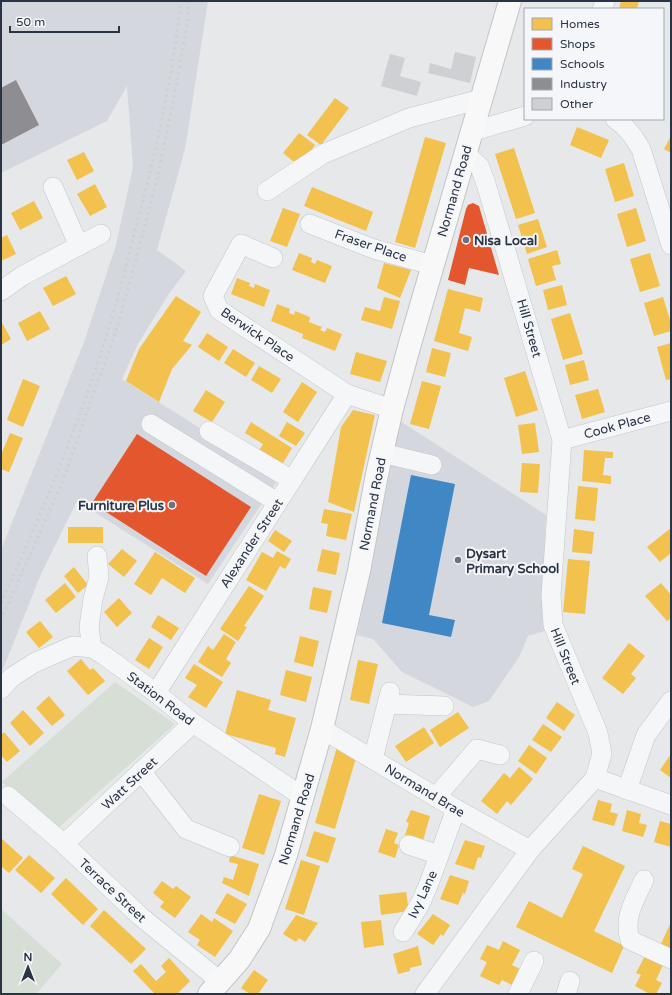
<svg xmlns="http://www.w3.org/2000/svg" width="672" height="995" viewBox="0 0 672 995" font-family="'Varela Round',sans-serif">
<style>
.built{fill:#d4d7dd}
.green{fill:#d6ded6}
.homes{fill:#f2c14e}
.shops{fill:#e4572e}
.schools{fill:#3f88c5}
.industry{fill:#8d8d92}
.building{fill:#ced0d3}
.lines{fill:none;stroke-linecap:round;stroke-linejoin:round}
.minor-casing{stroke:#c4c6c8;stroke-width:20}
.major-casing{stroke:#c2c5c8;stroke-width:24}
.minor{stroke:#f5f6f7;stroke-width:19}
.major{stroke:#f8f8f8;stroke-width:22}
.rail{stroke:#cecfd2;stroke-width:3;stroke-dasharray:2 4;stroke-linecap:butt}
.poi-dot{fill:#6c737f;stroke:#f4f6f9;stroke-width:1.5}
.labels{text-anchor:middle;stroke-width:4;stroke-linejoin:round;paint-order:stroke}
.street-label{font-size:13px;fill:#2b3445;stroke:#f4f6f9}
.poi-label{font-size:13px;font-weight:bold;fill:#2b3445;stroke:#f4f6f9;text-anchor:start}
</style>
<rect width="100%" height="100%" fill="#e6e8ea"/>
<g class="built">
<polygon points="1,1 208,1 185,149 157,250 186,271 168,295 138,344 122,379 279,478 208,584 77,501 41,574 1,674 1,550 84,342 116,245 133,167 127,86 107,121 1,173"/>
<polygon points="400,421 546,515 542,605 548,630 528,636 519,657 489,701 473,707 402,672 373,639 357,635"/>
</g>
<g class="green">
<polygon points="115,682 175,724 57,829 2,782"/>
<polygon points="1,909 62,964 36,994 1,994"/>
</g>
<g class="homes">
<polygon points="621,1 639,1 637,9 619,9"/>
<polygon points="335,98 349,108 321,145 307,135"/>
<polygon points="577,127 609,140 601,158 570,145"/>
<polygon points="299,133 315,145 299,166 283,153"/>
<polygon points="671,136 671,153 664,149"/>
<polygon points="425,137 446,143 415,248 395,242"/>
<polygon points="514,148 535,213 516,219 495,154"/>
<polygon points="84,152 94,171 77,180 67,160"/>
<polygon points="624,163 634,196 615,202 605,169"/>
<polygon points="95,184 107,207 90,216 77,194"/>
<polygon points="312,187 373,212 366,231 304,206"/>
<polygon points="34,201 43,218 20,230 11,213"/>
<polygon points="283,208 300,214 287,247 270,241"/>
<polygon points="636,208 646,241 627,247 617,214"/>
<polygon points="538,219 547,247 527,254 518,225"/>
<polygon points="7,235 16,254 1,261 1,238"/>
<polygon points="557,250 561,264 552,266 556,280 536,286 528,259"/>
<polygon points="299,253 312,258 311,262 315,264 317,260 332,266 325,283 292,270"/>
<polygon points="650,253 660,286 640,292 630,259"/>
<polygon points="384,263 411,270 400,298 377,288"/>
<polygon points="66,276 76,294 53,306 43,288"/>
<polygon points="237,278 250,283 249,286 254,288 255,284 270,290 264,307 231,294"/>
<polygon points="562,285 567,305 548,310 543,290"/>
<polygon points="448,289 483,298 480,312 465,308 459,333 472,337 468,351 434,341"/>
<polygon points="176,296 201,312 183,341 192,345 172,369 159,402 126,381 139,349"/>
<polygon points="384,297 400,301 392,329 361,320 365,307 380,311"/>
<polygon points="663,297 671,323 671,331 654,336 644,303"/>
<polygon points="277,304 290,309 289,313 294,315 295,311 310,317 309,322 322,327 320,330 325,332 327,328 342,334 335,351 302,338 303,334 271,321"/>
<polygon points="40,311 50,329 27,341 18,323"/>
<polygon points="570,313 583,354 563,360 551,319"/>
<polygon points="1,321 11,339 1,345"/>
<polygon points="207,333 228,347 219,361 198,347"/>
<polygon points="671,343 671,379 666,380 657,347"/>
<polygon points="432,348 451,353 445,377 426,372"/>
<polygon points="233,349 255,363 246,377 224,363"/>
<polygon points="356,352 387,361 380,382 350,374"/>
<polygon points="584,360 589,380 570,385 565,365"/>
<polygon points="259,366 281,379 272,393 251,380"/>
<polygon points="525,371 538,410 516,417 504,378"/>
<polygon points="23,379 40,386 23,427 7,420"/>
<polygon points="422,381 441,386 429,429 410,424"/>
<polygon points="302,382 317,392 298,422 283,412"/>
<polygon points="598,389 605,412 582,419 575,395"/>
<polygon points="206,390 225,402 212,422 193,411"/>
<polygon points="353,410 375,415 354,512 328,502 341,427"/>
<polygon points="251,422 292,448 280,468 257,454 263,444 245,433"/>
<polygon points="287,422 305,433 296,446 279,436"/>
<polygon points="535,423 539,452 522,454 518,425"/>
<polygon points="10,433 23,438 9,472 1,469 1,455"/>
<polygon points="584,450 613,452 613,458 605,458 603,475 611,476 611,484 582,481"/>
<polygon points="522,463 540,464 538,493 520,492"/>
<polygon points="578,486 598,488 595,521 575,519"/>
<polygon points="324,509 352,514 346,540 326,536 328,524 321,523"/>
<rect x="68" y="527" width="35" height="16"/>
<polygon points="671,528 671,553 660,562 647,547"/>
<polygon points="574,529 594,532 592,554 572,552"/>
<polygon points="275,530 292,541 284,552 268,541"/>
<polygon points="122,549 137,561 124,577 108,564"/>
<polygon points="322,549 340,553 336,575 317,571"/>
<polygon points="277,551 291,559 285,569 280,566 266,591 246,580 262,552 273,558"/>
<polygon points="155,552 195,578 185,593 162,578 151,595 134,584"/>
<polygon points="568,559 590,561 585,614 563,612"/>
<polygon points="74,567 88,585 78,593 64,576"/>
<polygon points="65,583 76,597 56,613 45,600"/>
<polygon points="661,583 671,595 671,618 667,621 645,596"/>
<polygon points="249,586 264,596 244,626 247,627 238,641 220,629"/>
<polygon points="313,587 332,591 327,613 309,609"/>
<polygon points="119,598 132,613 117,627 104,612"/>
<polygon points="158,615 179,628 171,640 151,627"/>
<polygon points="40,621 53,637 39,648 26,632"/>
<polygon points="224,634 236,642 226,659 231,663 222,677 198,662 208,646 213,650"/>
<polygon points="300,636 319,641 313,667 294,662"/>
<polygon points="149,638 163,647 149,669 135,660"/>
<polygon points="629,643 645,656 631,674 636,678 623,694 602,678"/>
<polygon points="81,659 90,670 93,668 105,681 88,695 67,671"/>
<polygon points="358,660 378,664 369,704 350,700"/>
<polygon points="194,664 223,682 206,708 188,697 197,685 185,678"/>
<polygon points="286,670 312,677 306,702 280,695"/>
<polygon points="237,690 271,700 268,710 296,718 285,757 275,754 276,748 225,734"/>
<polygon points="49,696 65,715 52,726 36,708"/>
<polygon points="557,702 575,715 564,731 546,718"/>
<polygon points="23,710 44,733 30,746 10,723"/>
<polygon points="458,712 469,728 440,747 430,730"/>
<polygon points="543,724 562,737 551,752 532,740"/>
<polygon points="424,727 434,743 406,762 395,746"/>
<polygon points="4,732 20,751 7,762 1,755 1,735"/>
<polygon points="529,745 547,758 536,774 518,761"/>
<polygon points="337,747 356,758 335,829 315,823"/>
<polygon points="671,754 671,778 660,770"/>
<polygon points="519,767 533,779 511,805 507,801 497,814 481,801 504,773 510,778"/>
<polygon points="259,794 281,801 264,855 242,848"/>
<polygon points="598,800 612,804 610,812 618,814 614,826 592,820"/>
<polygon points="411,810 430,816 423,841 405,835 409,823 406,822"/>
<polygon points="627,810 641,814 639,823 647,825 643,837 622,831"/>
<polygon points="660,821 671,824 671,847 654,842"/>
<polygon points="386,829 398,833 394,843 399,845 395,858 378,852"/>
<polygon points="314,831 336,838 328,863 306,856"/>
<polygon points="1,838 23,858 9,873 1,866"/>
<polygon points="465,840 485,846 481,858 478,857 474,870 455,864"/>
<polygon points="583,846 625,866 594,931 624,946 612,973 516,927 529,901 562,918 583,874 572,869"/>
<polygon points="29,855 55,878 41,893 15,870"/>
<polygon points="230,855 259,864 249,896 222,883 224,877 233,880 238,864 229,862"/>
<polygon points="301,860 320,866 304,915 285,909"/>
<polygon points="450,875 469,881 465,894 463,893 458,905 440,899"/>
<polygon points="66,878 98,909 83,925 51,894"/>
<polygon points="162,881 173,889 176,886 191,897 175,918 160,907 164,902 153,893"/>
<polygon points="406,892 409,911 381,915 379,895"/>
<polygon points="227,893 247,904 235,924 215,913"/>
<polygon points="104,910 146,949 131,964 90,926"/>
<polygon points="201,914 212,922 214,918 233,931 215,957 197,945 200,940 188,932"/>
<polygon points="433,914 450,925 443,936 441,934 433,945 417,934"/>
<polygon points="296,915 318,923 305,942 299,938 296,942 283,934"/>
<polygon points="381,920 384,945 364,948 361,922"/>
<polygon points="671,922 671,949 661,944"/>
<polygon points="503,941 520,950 512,965 522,970 514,986 502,980 499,985 480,976 487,962 480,959 487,945 499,950"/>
<polygon points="418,946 422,965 410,968 410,971 398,974 393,954"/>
<polygon points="646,954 664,963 656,980 662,983 656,994 650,994 635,986 641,975 636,973"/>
<polygon points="169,958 190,981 177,994 155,994 133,971 141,964 156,981 166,972 161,966"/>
<polygon points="254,970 268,980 258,994 250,994 241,988"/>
</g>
<g class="shops">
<polygon points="473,203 479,206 499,275 469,268 465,285 448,280 466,209 468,205"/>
<polygon points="137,434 251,507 206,576 92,503"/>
</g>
<polygon class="schools" points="411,475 455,484 429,615 455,620 451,637 382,623"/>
<polygon class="industry" points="16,80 39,125 1,145 1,88"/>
<g class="building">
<polygon points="455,52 476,57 470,83 428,73 430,63 451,69"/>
<polygon points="390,54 405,58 400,76 421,82 417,96 381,86"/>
</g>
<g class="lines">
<defs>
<g id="minor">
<polyline points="602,9 605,1"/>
<path d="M615,119C628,128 633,136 641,149L671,245"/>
<polyline points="471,132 525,116"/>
<polyline points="53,187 79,246"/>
<polyline points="267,191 323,154 409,118 481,99"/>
<polyline points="310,224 374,249 432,265"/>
<polyline points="273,258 241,244 213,296 219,310 347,394 392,409"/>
<polyline points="1,291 22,276 101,234"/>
<polyline points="151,424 277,502"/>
<polyline points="209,431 292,480"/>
<polyline points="562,440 671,411"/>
<polyline points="382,453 432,465"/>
<polyline points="92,648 89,627 93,599 99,577 97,556"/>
<polyline points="1,689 12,677 34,663 73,646 92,648 105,656 156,693 193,723 303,797"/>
<polyline points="156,693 347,394"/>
<polyline points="387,704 444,706"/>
<polyline points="322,729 456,809 530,850"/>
<polyline points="373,759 390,692"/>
<polyline points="141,771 186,829 230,847"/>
<polyline points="595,778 671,805"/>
<polyline points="627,790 646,735 671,701"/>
<polyline points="8,796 64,844 140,916 221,982"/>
<polyline points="436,797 477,749 500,755"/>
<polyline points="64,844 193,723"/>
<polyline points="409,845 439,855"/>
<path d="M644,880C635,900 623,917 630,940L671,959"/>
<polyline points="403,932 420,904 428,886 456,809"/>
<polyline points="425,994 530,850 595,778 602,754 598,733 553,625 551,595 562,440 486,184 480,167 465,153"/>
<polyline points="518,994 534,961"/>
<polyline points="566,994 570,981"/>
</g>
<polyline id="major" points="209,994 239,960 259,929 286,855 322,729 359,571 377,474 392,409 411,340 510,1"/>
</defs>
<use href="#minor" class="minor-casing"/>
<use href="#major" class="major-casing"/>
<use href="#minor" class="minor"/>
<use href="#major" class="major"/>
<g class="rail">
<path d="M1,603C43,511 82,417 111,320C120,291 127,262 134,234C155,158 172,79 181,1"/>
<polyline points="1,620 62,483 119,322 156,184 176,87 188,20 189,1"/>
</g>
</g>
<g class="poi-dot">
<circle cx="466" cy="240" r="4"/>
<circle cx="172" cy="505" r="4"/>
<circle cx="458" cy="560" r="4"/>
</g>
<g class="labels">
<g class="street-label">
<text transform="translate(454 191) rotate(-74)" y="5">Normand Road</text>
<text transform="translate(371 245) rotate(19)" y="5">Fraser Place</text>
<text transform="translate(530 328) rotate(74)" y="5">Hill Street</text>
<text transform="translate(258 334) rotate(34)" y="5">Berwick Place</text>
<text transform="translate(617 425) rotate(-15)" y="5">Cook Place</text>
<text transform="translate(372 504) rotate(-79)" y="5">Normand Road</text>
<text transform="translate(251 543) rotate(-57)" y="5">Alexander Street</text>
<text transform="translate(566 656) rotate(68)" y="5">Hill Street</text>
<text transform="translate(161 698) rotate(37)" y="5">Station Road</text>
<text transform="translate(129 783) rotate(-43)" y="5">Watt Street</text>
<text transform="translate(425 790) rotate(31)" y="5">Normand Brae</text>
<text transform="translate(296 819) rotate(-73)" y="5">Normand Road</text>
<text transform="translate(113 890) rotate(43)" y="5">Terrace Street</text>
<text transform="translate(422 894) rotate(-65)" y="5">Ivy Lane</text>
</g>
<g class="poi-label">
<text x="474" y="245">Nisa Local</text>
<text x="164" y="510" text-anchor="end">Furniture Plus</text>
<text x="466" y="558">Dysart<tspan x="466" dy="15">Primary School</tspan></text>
</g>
</g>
<rect width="672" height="995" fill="none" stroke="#2b3445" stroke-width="4"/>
<rect x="524" y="8" width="140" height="112" fill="#f4f6f9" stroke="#a4a8b1"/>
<rect x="532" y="18" width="20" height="12" fill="#f2c14e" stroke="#a4a8b1"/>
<text x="560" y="28" font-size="12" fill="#2b3445">Homes</text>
<rect x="532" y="38" width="20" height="12" fill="#e4572e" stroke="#a4a8b1"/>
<text x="560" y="48" font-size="12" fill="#2b3445">Shops</text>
<rect x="532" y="58" width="20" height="12" fill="#3f88c5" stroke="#a4a8b1"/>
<text x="560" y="68" font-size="12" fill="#2b3445">Schools</text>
<rect x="532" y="78" width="20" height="12" fill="#8d8d92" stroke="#a4a8b1"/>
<text x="560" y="88" font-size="12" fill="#2b3445">Industry</text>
<rect x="532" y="98" width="20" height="12" fill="#ced0d3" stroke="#a4a8b1"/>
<text x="560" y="108" font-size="12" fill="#2b3445">Other</text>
<g transform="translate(28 967)" stroke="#f4f6f9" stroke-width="3" paint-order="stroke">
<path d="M0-3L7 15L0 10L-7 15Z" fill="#2b3445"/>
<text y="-6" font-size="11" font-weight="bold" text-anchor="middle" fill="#2b3445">N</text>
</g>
<path d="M10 26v6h109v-6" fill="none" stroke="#2b3445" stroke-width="2"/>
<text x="16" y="26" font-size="12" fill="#2b3445" stroke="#f4f6f9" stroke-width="3" paint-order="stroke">50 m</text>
</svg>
